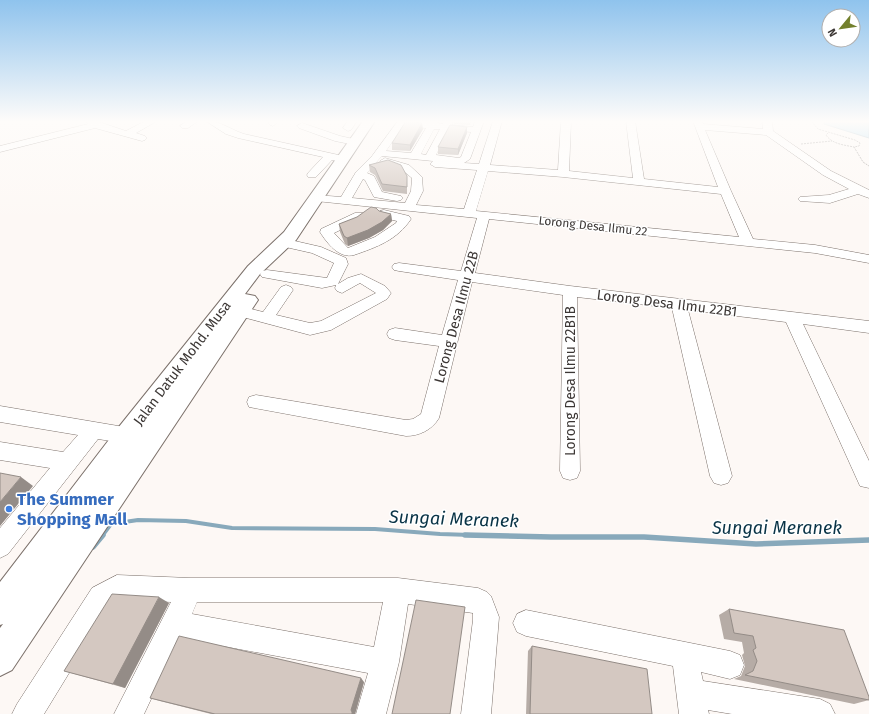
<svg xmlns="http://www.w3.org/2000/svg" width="869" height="714" viewBox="0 0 869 714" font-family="'Fira Sans',sans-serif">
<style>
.water{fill:#a9daf5;stroke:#88a9bb}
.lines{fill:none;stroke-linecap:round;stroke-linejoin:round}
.stream-far1{stroke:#88a9bb;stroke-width:4}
.stream{stroke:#88a9bb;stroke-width:5.5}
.minor-casing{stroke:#7c716b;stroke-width:1}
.major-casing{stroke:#7c716b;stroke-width:2}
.path{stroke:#999492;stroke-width:1;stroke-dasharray:2 1;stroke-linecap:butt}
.minor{fill:#fff;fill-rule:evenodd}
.major{fill:#fff;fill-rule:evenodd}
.wall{fill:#b6aca6}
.shaded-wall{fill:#948c87}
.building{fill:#d4c8c1;stroke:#948c87}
.shop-dot{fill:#3f7fe0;stroke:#fff;stroke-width:1.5}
.labels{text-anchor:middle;stroke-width:3;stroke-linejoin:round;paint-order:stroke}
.far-street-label{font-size:12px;fill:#3c3735;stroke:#fff}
.street-label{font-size:14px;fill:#3c3735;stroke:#fff}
.near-shop-label{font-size:17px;font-weight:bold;fill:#366cbe;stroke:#fff;text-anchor:start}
.near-water-label{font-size:18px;font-style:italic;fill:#093346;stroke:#fff}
</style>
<rect width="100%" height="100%" fill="#fdf8f5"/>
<polygon class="water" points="824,121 869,121 869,138 824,124"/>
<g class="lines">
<polyline class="stream-far1" points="102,536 111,524 138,520 186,521 232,528 375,529 440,534 502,536"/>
<g class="stream">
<polyline points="465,535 551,537 644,537 756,544 869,540"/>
<polyline points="93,547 103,535"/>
</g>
<defs>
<g id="minor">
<polygon points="86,121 96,121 126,131 145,121 157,121 136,133 145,136 147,138 145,140 142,141 95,128 0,152 0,146 88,124"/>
<polygon points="187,121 198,121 188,128 182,128 180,126"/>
<path d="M206,121C221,121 229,129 244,134L343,156L348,159L343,162L332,160L316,177H308L307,175L308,173L323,157L238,138L226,134Z"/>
<polygon points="270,121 279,121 273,126 270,125 268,123"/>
<polygon points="348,121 357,121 351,130 348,131 343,128"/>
<path d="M398,121H438L437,123L443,124L444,121H453L452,125L473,127L475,121H484L470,159L464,163L479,164L493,121H502L490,165L558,170L561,121H571L569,171L633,178L626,121H635L644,179L718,187L693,121H702L703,124L763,129L762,121H772L773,131L831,171L869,190V198L858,194L830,203L800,201L798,199L800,197L829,195L849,189L823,175L766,135L705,130L731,191L753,239L815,245L869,255V263L815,253L489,219L475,273L570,286L869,321V333L803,324L869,461V488L860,486L786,322L688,310L732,476L728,483L721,485L714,483L710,476L672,308L577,297L580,471L577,478L570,480L563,478L560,471L563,295L472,282L439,418C432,430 419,436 406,436L249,407L247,402L249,397L256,395L406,420L413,419L421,414L439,346L395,340L389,338L387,334L389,330L395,328L442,335L458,280L399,271L394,270L392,267L394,264L399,263L461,271L477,218L316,201L312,200L310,198L312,196L316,195L341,197L356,172L372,156ZM404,126L426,128L411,153L386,151ZM434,129H440L426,155L421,154ZM449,130L471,132L461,157L459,158L436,155ZM382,156L433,161L430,164L435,167L477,170L464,209L416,205L423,191L422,177L409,165L385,158L380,161L381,163L401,169L412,178L411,191L405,203L352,198L363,179L365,180L374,197L397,201L401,200L403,198L401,196L382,192L374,176L367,173ZM488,171L563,177L721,194L739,237L476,211Z"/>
<polygon points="302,123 340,136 358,140 360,142 355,145 335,141 299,128 297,126"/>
<path d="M384,210L409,216L411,219C397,240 377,247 354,255C339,259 327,243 320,232L321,229L355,213H363L365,216L363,219L334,233L348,248L375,237L396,223L397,221L380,217L378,214L380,211Z"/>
<polygon points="286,239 321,247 346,258 348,264 338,284 348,278 361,274 385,286 391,293 387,299 331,330 310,335 235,315 232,311 235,307 240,306 263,312 281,287 286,285 291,287 293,290 276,315 310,323 321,321 376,293 360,283 342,293 337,291 335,288 336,285 322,288 262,277 260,274 262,271 267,270 327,278 334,263 312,253 281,246 279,243 281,240"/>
<polygon points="0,406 136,429 143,431 146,437 143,443 136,445 98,439 8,554 0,558 0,528 50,468 0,460 0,442 63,452 78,435 0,422"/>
<path d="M117,575L190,578H398L478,588L487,592L491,596L499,617L491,714H461L473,620V613L408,604L399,662L386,714H356L368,673L180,638L144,714H114L171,602L120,599L110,606L44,714H12L17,704L92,588ZM197,602H383L374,647L192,614Z"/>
<polygon points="526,610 730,651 740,655 744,665 740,675 730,679 701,672 703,681 820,699 830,704 835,714 732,714 708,710 709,714 679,714 673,666 526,636 517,632 513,623 517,614"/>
</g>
<polygon id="major" points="363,121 375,121 296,240 260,274 245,294 255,296 258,300 12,670 0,676 0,628 3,624 0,625 0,582 118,428 248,266 284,232"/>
</defs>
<use href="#minor" class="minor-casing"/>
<use href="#major" class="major-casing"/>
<g class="path">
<polyline points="811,121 818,129 855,140 860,143 859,146 854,147 863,162 869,166"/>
<path d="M828,133L826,135C832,144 844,145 854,147"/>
<polyline points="801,144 832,141"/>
</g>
<use href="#minor" class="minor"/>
<use href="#major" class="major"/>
</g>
<g class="wall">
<polygon points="454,121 471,121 470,125 454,124"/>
<polygon points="423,129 410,151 392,150 392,143"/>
<polygon points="467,133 458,155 438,154 438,147"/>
<polygon points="369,165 407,176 407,194 383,191 375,175 370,172"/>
<polygon points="379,211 391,214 392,221 383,230 369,238 348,246 345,244 340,232 339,224"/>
<polygon points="169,603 125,688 78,675 64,671"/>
<polygon points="729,609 869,700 854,704 734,679 741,676 745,666 742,655 744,653 742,642 724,639 719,615"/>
<polygon points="532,646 652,714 526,714 528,651"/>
<polygon points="364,682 355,714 211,714 160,701 150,698"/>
</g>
<g class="shaded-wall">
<polygon points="422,123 423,129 410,151 410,145"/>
<polygon points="467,127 467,133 458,155 458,149"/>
<polygon points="391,214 392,221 383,230 369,238 348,246 347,238"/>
<polygon points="21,477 33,486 0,526 0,502"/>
<polygon points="159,597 169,603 125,688 113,684"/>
<polygon points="361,678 364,682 355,714 352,714 351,710"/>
</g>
<g class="building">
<polygon points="406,121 422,123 410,145 392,143"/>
<polygon points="450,125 467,127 458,149 438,147"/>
<polygon points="388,160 401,165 407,176 407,187 382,184 375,168 369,165"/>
<polygon points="371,207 376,208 379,211 391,214 382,222 368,230 347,238 344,236 339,224 357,217"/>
<polygon points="0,473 21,477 0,502"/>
<polygon points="112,594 159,597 113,684 64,671"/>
<polygon points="416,600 465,607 450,714 392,714"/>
<polygon points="729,609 844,630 869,697 869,700 745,675 753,671 757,661 753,650 756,648 753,636 734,633"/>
<polygon points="179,636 361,678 351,710 352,712 352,714 215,714 150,698"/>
<polygon points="532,646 647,669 652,714 530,714"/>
</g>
<linearGradient id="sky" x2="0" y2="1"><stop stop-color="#8fc3ed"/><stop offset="0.55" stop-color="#fefcfa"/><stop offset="1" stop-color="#fefcfa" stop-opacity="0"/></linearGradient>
<rect width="869" height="221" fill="url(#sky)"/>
<circle class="shop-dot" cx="9" cy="509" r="4"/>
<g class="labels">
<g class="far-street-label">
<text transform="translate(593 226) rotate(6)" y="4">Lorong Desa Ilmu 22</text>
</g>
<g class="street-label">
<text transform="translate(667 303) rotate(7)" y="5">Lorong Desa Ilmu 22B1</text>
<text transform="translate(456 317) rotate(-75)" y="5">Lorong Desa Ilmu 22B</text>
<text transform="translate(182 363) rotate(-53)" y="5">Jalan Datuk Mohd. Musa</text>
<text transform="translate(570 381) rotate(-90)" y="5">Lorong Desa Ilmu 22B1B</text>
</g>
<g class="near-shop-label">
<text x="17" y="505">The Summer<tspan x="17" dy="20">Shopping Mall</tspan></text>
</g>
<g class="near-water-label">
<text transform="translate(454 519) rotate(2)" y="6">Sungai Meranek</text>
<text x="777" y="534">Sungai Meranek</text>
</g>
</g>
<g transform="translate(841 28) rotate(241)"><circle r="19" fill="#ffffff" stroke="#b1afae"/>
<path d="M0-3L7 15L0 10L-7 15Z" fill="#73802d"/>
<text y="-6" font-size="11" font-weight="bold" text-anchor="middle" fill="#3c3735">N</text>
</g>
</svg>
